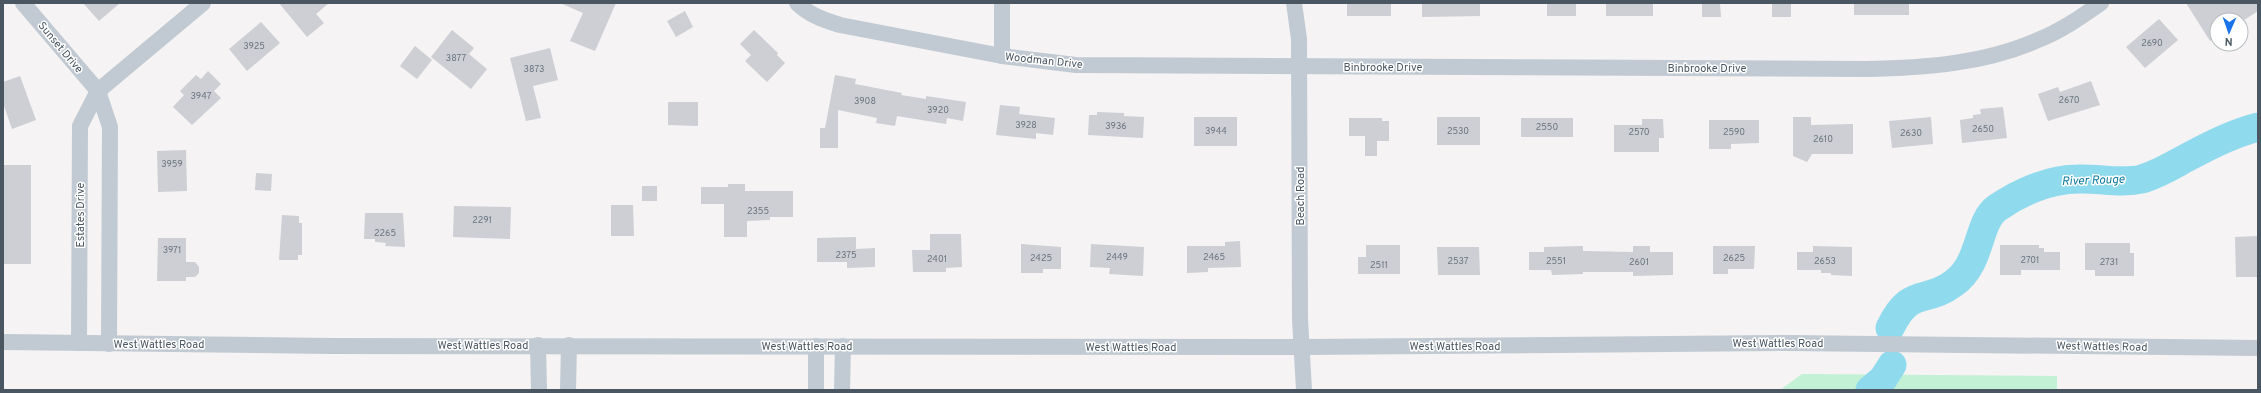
<svg xmlns="http://www.w3.org/2000/svg" width="2261" height="393" viewBox="0 0 2261 393" font-family="Overpass,sans-serif">
<style>
.green{fill:#c3f1d5}
.lines{fill:none;stroke-linecap:round;stroke-linejoin:round}
.river{stroke:#90daee;stroke-width:29}
.building{fill:#cdcfd5}
.minor{stroke:#c1cad2;stroke-width:16}
.labels{text-anchor:middle;stroke-width:3;stroke-linejoin:round;paint-order:stroke}
.number-label{font-size:9px;fill:#6b747e}
.street-label{font-size:11px;fill:#4a5661;stroke:#fff}
.water-label{font-size:12px;font-style:italic;fill:#0c7c9b;stroke:#fff}
</style>
<rect width="100%" height="100%" fill="#f5f3f3"/>
<polygon class="green" points="1802,374 2057,376 2057,390 1780,390"/>
<g class="lines">
<g class="river">
<path d="M1890,328C1911,285 1925,305 1954,283C1982,263 1977,222 1997,208C2020,192 2050,179 2078,179C2099,178 2121,184 2142,179C2159,174 2173,165 2188,157C2210,145 2234,133 2258,127"/>
<polyline points="1870,390 1883,379 1892,365"/>
</g>
</g>
<g class="building">
<polygon points="83,3 120,3 99,21"/>
<polygon points="279,3 329,3 316,14 324,23 307,37"/>
<polygon points="560,3 616,3 595,51 570,41 583,13"/>
<rect x="1347" y="3" width="44" height="13"/>
<polygon points="1422,3 1480,3 1480,16 1422,17"/>
<rect x="1547" y="3" width="29" height="13"/>
<rect x="1606" y="3" width="47" height="13"/>
<polygon points="1702,3 1720,3 1721,17 1702,17"/>
<rect x="1772" y="3" width="19" height="14"/>
<rect x="1854" y="3" width="55" height="12"/>
<polygon points="2186,3 2258,3 2258,11 2241,22 2241,20 2217,20 2217,37 2210,41"/>
<polygon points="685,11 693,27 676,37 667,21"/>
<polygon points="2159,19 2178,40 2145,68 2126,47"/>
<polygon points="261,22 280,43 247,71 229,49"/>
<polygon points="452,30 474,48 469,54 487,69 471,89 431,57"/>
<polygon points="754,30 778,53 777,55 785,63 767,82 745,61 751,55 740,44"/>
<polygon points="415,46 432,60 417,79 400,66"/>
<polygon points="550,48 558,80 533,86 541,118 526,121 510,58"/>
<polygon points="208,71 221,84 214,91 221,98 192,125 173,107 184,95 180,91 196,75 201,79"/>
<polygon points="835,75 856,79 855,84 902,93 901,95 926,99 926,96 966,102 963,121 947,118 946,124 897,116 895,126 876,123 877,118 838,110 838,148 820,148 820,128 825,128"/>
<polygon points="20,76 36,120 12,129 3,103 3,82"/>
<polygon points="2091,81 2100,105 2048,121 2038,94 2058,87 2060,92"/>
<polygon points="668,102 698,102 698,126 668,125"/>
<polygon points="1000,105 1020,107 1019,114 1055,118 1053,135 1036,133 1036,139 996,135"/>
<polygon points="2003,107 2007,138 1962,143 1960,120 1973,118 1973,115 1981,114 1980,109"/>
<polygon points="1097,112 1124,113 1124,116 1144,117 1143,138 1088,135 1089,115 1097,115"/>
<rect x="1194" y="117" width="43" height="29"/>
<rect x="1437" y="117" width="43" height="28"/>
<polygon points="1793,117 1811,117 1811,125 1853,124 1853,154 1812,154 1807,162 1793,156"/>
<polygon points="1931,117 1933,144 1892,148 1889,121"/>
<polygon points="1349,118 1382,118 1382,121 1389,121 1389,141 1377,141 1377,156 1365,156 1365,136 1349,136"/>
<rect x="1521" y="118" width="52" height="19"/>
<polygon points="1642,119 1663,119 1664,138 1659,138 1659,152 1614,152 1614,125 1642,125"/>
<polygon points="1709,120 1759,120 1759,143 1731,144 1731,149 1709,149"/>
<polygon points="186,150 187,191 158,192 157,151"/>
<rect x="3" y="165" width="28" height="99"/>
<polygon points="256,173 272,174 271,191 255,190"/>
<polygon points="728,184 745,184 745,191 793,191 793,217 770,217 770,220 747,221 747,237 724,237 724,204 701,204 701,187 728,187"/>
<rect x="642" y="186" width="15" height="15"/>
<polygon points="611,205 633,205 634,236 611,236"/>
<polygon points="454,206 511,207 510,239 453,237"/>
<polygon points="365,213 403,213 405,247 385,246 386,243 375,242 375,239 364,239"/>
<polygon points="282,215 299,216 299,223 302,223 302,255 298,255 298,260 279,260"/>
<polygon points="930,234 961,234 962,267 946,268 946,272 913,272 912,250 930,250"/>
<polygon points="2258,236 2257,277 2236,277 2235,237"/>
<polygon points="856,237 856,249 875,248 875,267 847,268 847,262 817,262 817,238"/>
<polygon points="158,238 186,238 186,262 195,262 199,267 199,273 195,277 186,277 186,281 157,281"/>
<polygon points="1240,241 1241,267 1208,268 1208,272 1187,273 1187,246 1225,246 1225,242"/>
<polygon points="2085,243 2130,243 2130,253 2134,253 2134,276 2095,276 2095,270 2085,270"/>
<polygon points="1021,244 1061,247 1061,269 1043,269 1043,273 1021,273"/>
<polygon points="1091,244 1144,247 1143,276 1109,274 1110,268 1090,267"/>
<polygon points="1366,245 1400,245 1400,274 1358,274 1358,257 1366,257"/>
<polygon points="2000,245 2039,245 2039,248 2044,248 2044,252 2060,252 2060,270 2021,270 2021,275 2000,275"/>
<polygon points="1583,246 1583,251 1633,252 1633,246 1650,246 1650,252 1673,252 1673,275 1633,276 1633,272 1583,272 1583,274 1552,275 1551,270 1529,270 1529,252 1544,252 1544,247"/>
<polygon points="1713,246 1755,246 1754,269 1728,269 1728,274 1713,274"/>
<polygon points="1813,246 1852,247 1852,276 1831,275 1831,273 1821,273 1821,270 1797,270 1797,252 1813,252"/>
<polygon points="1437,247 1479,247 1480,275 1438,275"/>
</g>
<g class="lines">
<g class="minor">
<polyline points="23,3 98,91 110,127 109,344"/>
<path d="M797,3C809,15 824,20 840,25L1002,56L1076,65L1865,69C1923,68 1984,64 2038,40C2061,31 2081,17 2101,3"/>
<polyline points="1002,3 1002,56"/>
<polyline points="1294,3 1299,39 1300,319 1304,390"/>
<polyline points="3,342 331,346 1303,347 1786,343 2258,348"/>
<polyline points="79,343 80,126 98,91 203,3"/>
<polyline points="538,345 539,390"/>
<polyline points="568,390 569,345"/>
<polyline points="816,390 816,346"/>
<polyline points="842,390 843,346"/>
</g>
</g>
<g class="labels">
<g class="number-label">
<text x="2152" y="46">2690</text>
<text x="254" y="49">3925</text>
<text x="456" y="61">3877</text>
<text x="534" y="72">3873</text>
<text x="201" y="99">3947</text>
<text x="2069" y="103">2670</text>
<text x="865" y="104">3908</text>
<text x="938" y="113">3920</text>
<text x="1026" y="128">3928</text>
<text x="1116" y="129">3936</text>
<text x="1547" y="130">2550</text>
<text x="1983" y="132">2650</text>
<text x="1216" y="134">3944</text>
<text x="1458" y="134">2530</text>
<text x="1639" y="135">2570</text>
<text x="1734" y="135">2590</text>
<text x="1911" y="136">2630</text>
<text x="1823" y="142">2610</text>
<text x="172" y="167">3959</text>
<text x="758" y="214">2355</text>
<text x="482" y="223">2291</text>
<text x="385" y="236">2265</text>
<text x="172" y="253">3971</text>
<text x="846" y="258">2375</text>
<text x="1117" y="260">2449</text>
<text x="1214" y="260">2465</text>
<text x="1041" y="261">2425</text>
<text x="1734" y="261">2625</text>
<text x="937" y="262">2401</text>
<text x="2030" y="263">2701</text>
<text x="1458" y="264">2537</text>
<text x="1556" y="264">2551</text>
<text x="1825" y="264">2653</text>
<text x="1639" y="265">2601</text>
<text x="2109" y="265">2731</text>
<text x="1379" y="268">2511</text>
</g>
<g class="street-label">
<text transform="translate(61 47) rotate(50)" y="4">Sunset Drive</text>
<text transform="translate(1044 60) rotate(6)" y="4">Woodman Drive</text>
<text x="1383" y="71">Binbrooke Drive</text>
<text x="1707" y="72">Binbrooke Drive</text>
<text transform="translate(1300 196) rotate(-90)" y="4">Beach Road</text>
<text transform="translate(80 215) rotate(-90)" y="4">Estates Drive</text>
<text x="1778" y="347">West Wattles Road</text>
<text x="159" y="348">West Wattles Road</text>
<text x="483" y="349">West Wattles Road</text>
<text x="807" y="350">West Wattles Road</text>
<text x="1455" y="350">West Wattles Road</text>
<text transform="translate(2102 346) rotate(1)" y="4">West Wattles Road</text>
<text x="1131" y="351">West Wattles Road</text>
</g>
<g class="water-label">
<text transform="translate(2093 180) rotate(-2)" y="4">River Rouge</text>
</g>
</g>
<rect width="2261" height="393" fill="none" stroke="#4a5661" stroke-width="8"/>
<g transform="translate(2229 32) rotate(182)"><circle r="19" fill="#ffffff" stroke="#b7bbc0"/>
<path d="M0-3L7 15L0 10L-7 15Z" fill="#1a73e8"/>
<text y="-6" font-size="11" font-weight="bold" text-anchor="middle" fill="#4a5661">N</text>
</g>
</svg>
